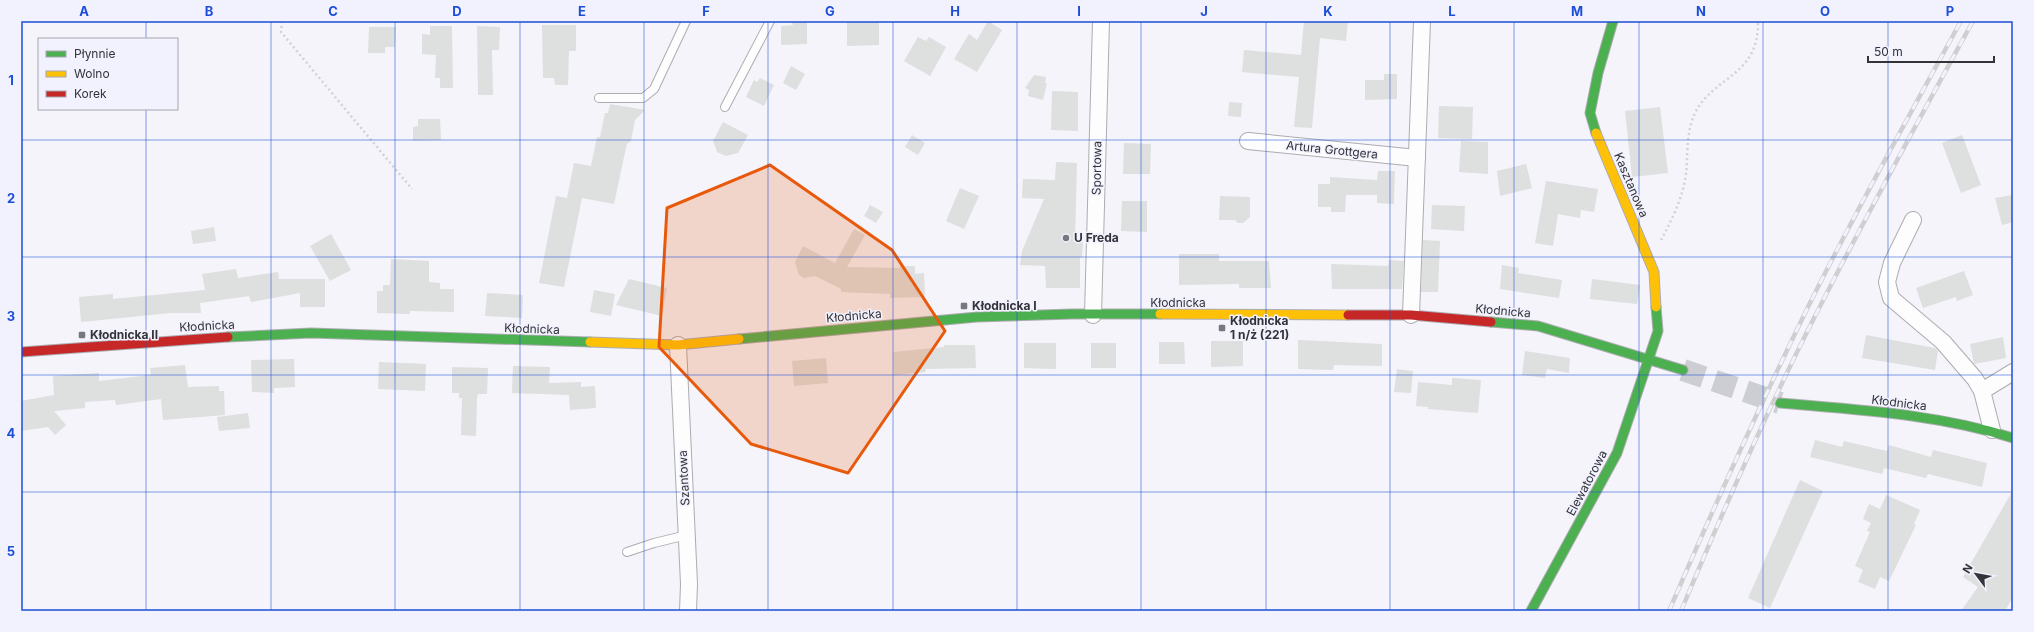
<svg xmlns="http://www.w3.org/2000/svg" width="2034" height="632" viewBox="0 0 2034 632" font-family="Inter,sans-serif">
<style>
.building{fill:#dedfdf}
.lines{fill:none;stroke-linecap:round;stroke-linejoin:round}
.secondary-tunnel{stroke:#cdcdd4;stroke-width:22;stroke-dasharray:22 11;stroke-linecap:butt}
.lane-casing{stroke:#acacb2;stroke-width:10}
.street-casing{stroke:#acacb2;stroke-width:18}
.fast-casing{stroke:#acacb2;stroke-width:11}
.slow-casing{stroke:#acacb2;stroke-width:11}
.jam-casing{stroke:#acacb2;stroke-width:11}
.path{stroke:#d1d2d5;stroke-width:2.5;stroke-dasharray:2 3;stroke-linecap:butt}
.lane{stroke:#fdfdfe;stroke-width:8}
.street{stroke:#fdfdfe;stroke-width:16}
.fast{stroke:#4caf50;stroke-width:9}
.slow{stroke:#ffc107;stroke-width:9}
.jam{stroke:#c62828;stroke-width:9}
.rail-casing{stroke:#cfcfd1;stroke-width:4.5}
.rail{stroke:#f1f2fd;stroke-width:3;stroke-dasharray:9;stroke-linecap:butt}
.marked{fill:#e8590c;fill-opacity:0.2;stroke:#e8590c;stroke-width:3;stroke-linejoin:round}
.grid{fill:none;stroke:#1d4ed8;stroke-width:1;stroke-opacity:0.55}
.poi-dot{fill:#77777d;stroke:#f1f2fd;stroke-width:1.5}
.labels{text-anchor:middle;stroke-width:3;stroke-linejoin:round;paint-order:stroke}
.street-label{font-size:12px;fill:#33333a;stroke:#f1f2fd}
.poi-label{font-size:12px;font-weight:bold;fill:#33333a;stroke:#f1f2fd;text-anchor:start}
.neatline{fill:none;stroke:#1d4ed8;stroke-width:1.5}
.grid-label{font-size:13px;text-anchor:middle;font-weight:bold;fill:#1d4ed8}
</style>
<rect width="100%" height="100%" fill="#f4f4fa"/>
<g class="building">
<polygon points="847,21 879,21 879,45 847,46"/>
<polygon points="988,21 1002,30 977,72 954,59 969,34 977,40"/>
<polygon points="1304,21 1348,21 1346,41 1320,38 1312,128 1294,127 1299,77 1242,72 1244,50 1301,55"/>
<polygon points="792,22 807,22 807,44 781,45 781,26 793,25"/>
<polygon points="542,25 576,25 576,51 569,51 568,85 555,85 554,78 543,78"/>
<polygon points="430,26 452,26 453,88 440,88 440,78 435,78 436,55 422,54 422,34 430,35"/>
<polygon points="477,26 500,27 499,50 492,50 493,95 478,95"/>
<polygon points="369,27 396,27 395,47 385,47 385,53 368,53"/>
<polygon points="918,37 926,41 929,37 946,47 930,76 904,61"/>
<polygon points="791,66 805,74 796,90 783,83"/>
<polygon points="1384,74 1397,74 1397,99 1365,100 1365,80 1384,80"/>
<polygon points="1034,75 1046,77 1045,83 1047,83 1043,100 1028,96 1029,90 1025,88"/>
<polygon points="760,78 774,85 764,106 746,97 754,80 757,82"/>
<polygon points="1052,91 1078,92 1078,131 1051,130"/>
<polygon points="1229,102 1242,103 1241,117 1228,116"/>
<polygon points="610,104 645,110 635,120 631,141 627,144 624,157 614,204 582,198 564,287 539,283 556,196 567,198 574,163 591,166 597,137 600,137 605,113 608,113"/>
<polygon points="1439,106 1473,107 1472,139 1438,138"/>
<polygon points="1660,107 1668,173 1632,177 1625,111"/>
<polygon points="418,119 440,119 441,140 413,141 413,127 418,126"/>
<polygon points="723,122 748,135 738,153 726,156 717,152 713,141"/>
<polygon points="912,135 925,143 918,155 905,147"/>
<polygon points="1962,135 1981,185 1961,193 1942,143"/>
<polygon points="1461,141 1488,142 1488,174 1459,172"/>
<polygon points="1124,143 1151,144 1150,174 1123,174"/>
<polygon points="1056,162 1077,163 1075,242 1083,242 1082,257 1080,257 1080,288 1046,288 1045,266 1020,265 1022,251 1044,199 1022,198 1023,179 1055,180"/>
<polygon points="1526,164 1532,188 1500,196 1497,171"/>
<polygon points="1378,171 1395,171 1394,204 1377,203 1377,195 1346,195 1345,212 1331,212 1331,207 1318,207 1318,184 1330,184 1330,177 1377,180"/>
<polygon points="1546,181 1598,189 1594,212 1581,210 1580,218 1558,214 1553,246 1535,243"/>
<polygon points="960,188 979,196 964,229 946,221"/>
<polygon points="2013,195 2013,222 2002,225 1995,198"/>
<polygon points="1220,196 1250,197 1250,217 1243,223 1238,223 1235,220 1219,220"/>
<polygon points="1122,201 1147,201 1147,232 1121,231"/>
<polygon points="870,205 883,212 876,223 864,216"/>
<polygon points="1432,205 1465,206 1464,231 1431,229"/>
<polygon points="214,227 216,241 193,244 191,231"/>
<polygon points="854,229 865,235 847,267 900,268 900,266 915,266 915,274 924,273 925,297 890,298 890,294 841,292 841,289 815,276 804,278 799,275 795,262 803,246 835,263"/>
<polygon points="331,234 351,270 330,281 310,246"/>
<polygon points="1423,240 1440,241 1438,292 1421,292"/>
<polygon points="1179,254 1219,254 1219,261 1269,261 1271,288 1239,288 1239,284 1179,285"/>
<polygon points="391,259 429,261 429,282 440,283 440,289 454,289 454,312 410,311 410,314 377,313 377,291 383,291 383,285 390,285"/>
<polygon points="1389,260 1404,261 1402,289 1332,289 1331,264 1388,266"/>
<polygon points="1502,265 1519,268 1518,273 1562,280 1559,298 1500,289"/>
<polygon points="236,269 238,278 278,272 279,279 325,279 325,307 300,307 300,293 251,302 249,296 200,303 201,313 171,313 81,322 79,297 113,294 113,299 205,290 202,274"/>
<polygon points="1964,271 1973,295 1957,301 1956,297 1923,308 1916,288"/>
<polygon points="629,279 667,288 662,316 616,305"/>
<polygon points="1592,279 1640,285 1637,304 1590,299"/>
<polygon points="594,290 615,294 611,316 590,312"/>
<polygon points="487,293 523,295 522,318 485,316"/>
<polygon points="1866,335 1935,348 1938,351 1935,370 1862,358"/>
<polygon points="2003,337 2006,358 1974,364 1970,344"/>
<polygon points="1298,340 1382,344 1382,366 1334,365 1333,370 1298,369"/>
<polygon points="1211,341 1243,341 1243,366 1211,367"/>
<polygon points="1159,342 1184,342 1185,364 1159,364"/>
<polygon points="1024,343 1056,343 1056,369 1024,368"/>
<rect x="1091" y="343" width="25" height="25"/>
<polygon points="944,345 975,345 976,368 925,369 926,372 894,375 893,352 944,347"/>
<polygon points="1525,351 1570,358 1569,373 1547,369 1545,378 1522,375"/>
<polygon points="826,358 828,383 794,386 792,361"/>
<polygon points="294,359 295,387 274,388 274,393 252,392 251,360"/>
<polygon points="379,362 426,364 425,391 378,389"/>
<polygon points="185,365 188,387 219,386 219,391 224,391 225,415 163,420 161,399 116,405 115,400 85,402 85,408 54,411 66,425 55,435 48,427 21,431 21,401 54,395 53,376 99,373 99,381 151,375 150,368"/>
<polygon points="513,366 550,367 549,383 581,382 581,387 595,386 596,408 570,410 569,395 512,393"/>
<polygon points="452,367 488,368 487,394 478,394 477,398 476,436 461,435 462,398 459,398 459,393 452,393"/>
<polygon points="1397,369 1413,371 1411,393 1394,392"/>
<polygon points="1452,378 1481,380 1478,413 1428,409 1428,407 1416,406 1418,382 1452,385"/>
<polygon points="248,413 250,428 219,431 217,417"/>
<polygon points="1815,440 1842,447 1844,441 1887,451 1889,445 1931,457 1933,450 1987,463 1982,487 1928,474 1926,478 1884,468 1882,474 1810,457"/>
<polygon points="1800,480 1823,491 1770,608 1748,598"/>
<polygon points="2013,490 2013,597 2005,611 1961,611 1978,587 1963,577"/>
<polygon points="1886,495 1920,510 1914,524 1916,525 1889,581 1880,577 1875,589 1858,582 1863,570 1855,566 1870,532 1867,531 1871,523 1863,519 1869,504 1880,509"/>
</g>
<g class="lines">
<polyline class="secondary-tunnel" points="1683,370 1780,403"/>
<defs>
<g id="lane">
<polyline points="599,98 643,98 654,89 686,21"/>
<polyline points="725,107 770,21"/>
<polyline points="627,552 654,543 687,535"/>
</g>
<g id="street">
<polyline points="1248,141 1417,158"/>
<polyline points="1913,220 1892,263 1887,282 1891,298 1943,342 1975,379 1982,391 1992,430"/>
<polyline points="1093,315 1101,21"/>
<polyline points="1411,315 1422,21"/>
<polyline points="678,345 689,584 688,611"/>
<polyline points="1982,391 2013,372"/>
</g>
<g id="fast">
<polyline points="1596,133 1590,113 1598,73 1613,21"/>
<polyline points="1491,322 1538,326 1683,370"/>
<polyline points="228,337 311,333 590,342"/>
<polyline points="739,339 977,317 1072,314 1160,314"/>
<path d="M1780,403C1859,410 1937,414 2013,438"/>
<polyline points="1531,611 1617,453 1658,331 1656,307"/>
</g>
<g id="slow">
<polyline points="1596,133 1654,272 1656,307"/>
<polyline points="1160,314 1348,315"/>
<polyline points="590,342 678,345 739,339"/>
</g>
<g id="jam">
<polyline points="1348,315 1411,315 1491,322"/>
<polyline points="21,352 228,337"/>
</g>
</defs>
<use href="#lane" class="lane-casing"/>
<use href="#street" class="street-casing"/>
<use href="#fast" class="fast-casing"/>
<use href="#slow" class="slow-casing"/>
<use href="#jam" class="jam-casing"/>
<g class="path">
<polyline points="282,21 281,32 412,189"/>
<path d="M1661,240C1672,220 1683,197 1686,174C1688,154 1686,132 1695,113C1714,75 1759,77 1758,21"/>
</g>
<use href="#lane" class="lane"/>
<use href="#street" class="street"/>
<use href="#fast" class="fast"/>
<use href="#slow" class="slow"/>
<use href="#jam" class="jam"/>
<defs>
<g id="rail">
<path d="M1669,611C1713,509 1759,407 1808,307C1856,210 1909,116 1961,21"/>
<path d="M1681,611C1720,518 1761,424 1806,334C1859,228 1916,125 1973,21"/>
</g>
</defs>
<use href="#rail" class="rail-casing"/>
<use href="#rail" class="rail"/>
</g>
<path class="marked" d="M770,165L892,250L945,331L848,473L751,444L659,347L667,208Z"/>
<path class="grid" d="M146,21V39M271,21V611M395,21V611M520,21V611M644,21V611M768,21V611M893,21V611M1017,21V611M1141,21V611M1266,21V611M1390,21V611M1514,21V611M1639,21V611M1763,21V611M1888,21V611M146,109V611M21,140H2013M21,257H2013M21,375H2013M21,492H2013"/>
<g class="poi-dot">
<circle cx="1066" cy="238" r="4"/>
<rect x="960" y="302" width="8" height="8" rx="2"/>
<rect x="1218" y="324" width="8" height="8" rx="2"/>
<rect x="78" y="331" width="8" height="8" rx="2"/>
</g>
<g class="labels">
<g class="street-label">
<text transform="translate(1332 150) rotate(6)" y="4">Artura Grottgera</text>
<text transform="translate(1097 168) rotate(-89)" y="4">Sportowa</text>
<text transform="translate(1631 185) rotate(67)" y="4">Kasztanowa</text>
<text x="1178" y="307">Kłodnicka</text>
<text transform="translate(1503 311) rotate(5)" y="4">Kłodnicka</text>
<text transform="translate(854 316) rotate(-5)" y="4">Kłodnicka</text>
<text transform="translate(207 326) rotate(-3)" y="4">Kłodnicka</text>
<text transform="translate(532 329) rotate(2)" y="4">Kłodnicka</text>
<text transform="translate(1899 403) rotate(7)" y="4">Kłodnicka</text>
<text transform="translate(684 478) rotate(-93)" y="4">Szantowa</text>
<text transform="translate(1587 483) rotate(-62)" y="4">Elewatorowa</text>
</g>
<g class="poi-label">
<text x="1074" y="242">U Freda</text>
<text x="972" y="310">Kłodnicka I</text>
<text x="1230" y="325">Kłodnicka<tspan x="1230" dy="14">1 n/ż (221)</tspan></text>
<text x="90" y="339">Kłodnicka II</text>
</g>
</g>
<rect width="2034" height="632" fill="none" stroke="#f1f2fd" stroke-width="44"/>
<rect x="38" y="38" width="140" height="72" fill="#f1f2fd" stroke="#a5a6af"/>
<rect x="46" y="51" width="20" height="6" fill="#4caf50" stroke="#a5a6af"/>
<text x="74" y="58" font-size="12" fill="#33333a">Płynnie</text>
<rect x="46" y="71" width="20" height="6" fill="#ffc107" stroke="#a5a6af"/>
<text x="74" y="78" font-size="12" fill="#33333a">Wolno</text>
<rect x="46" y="91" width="20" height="6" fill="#c62828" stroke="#a5a6af"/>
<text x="74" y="98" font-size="12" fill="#33333a">Korek</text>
<g transform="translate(1976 574) rotate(302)" stroke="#f1f2fd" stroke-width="3" paint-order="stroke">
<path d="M0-3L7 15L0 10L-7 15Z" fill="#33333a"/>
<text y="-6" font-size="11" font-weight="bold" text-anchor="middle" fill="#33333a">N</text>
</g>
<path d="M1868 56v6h126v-6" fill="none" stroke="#33333a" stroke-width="2"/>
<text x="1874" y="56" font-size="12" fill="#33333a" stroke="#f1f2fd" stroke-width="3" paint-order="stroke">50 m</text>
<rect x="22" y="22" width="1990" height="588" class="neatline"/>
<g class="grid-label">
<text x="84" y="16">A</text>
<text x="209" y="16">B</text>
<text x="333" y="16">C</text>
<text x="457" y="16">D</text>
<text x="582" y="16">E</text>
<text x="706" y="16">F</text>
<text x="830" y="16">G</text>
<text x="955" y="16">H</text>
<text x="1079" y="16">I</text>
<text x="1204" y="16">J</text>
<text x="1328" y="16">K</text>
<text x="1452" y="16">L</text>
<text x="1577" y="16">M</text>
<text x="1701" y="16">N</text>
<text x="1825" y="16">O</text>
<text x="1950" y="16">P</text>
<text x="11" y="85">1</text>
<text x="11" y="203">2</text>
<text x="11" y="321">3</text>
<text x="11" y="438">4</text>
<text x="11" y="556">5</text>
</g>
</svg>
